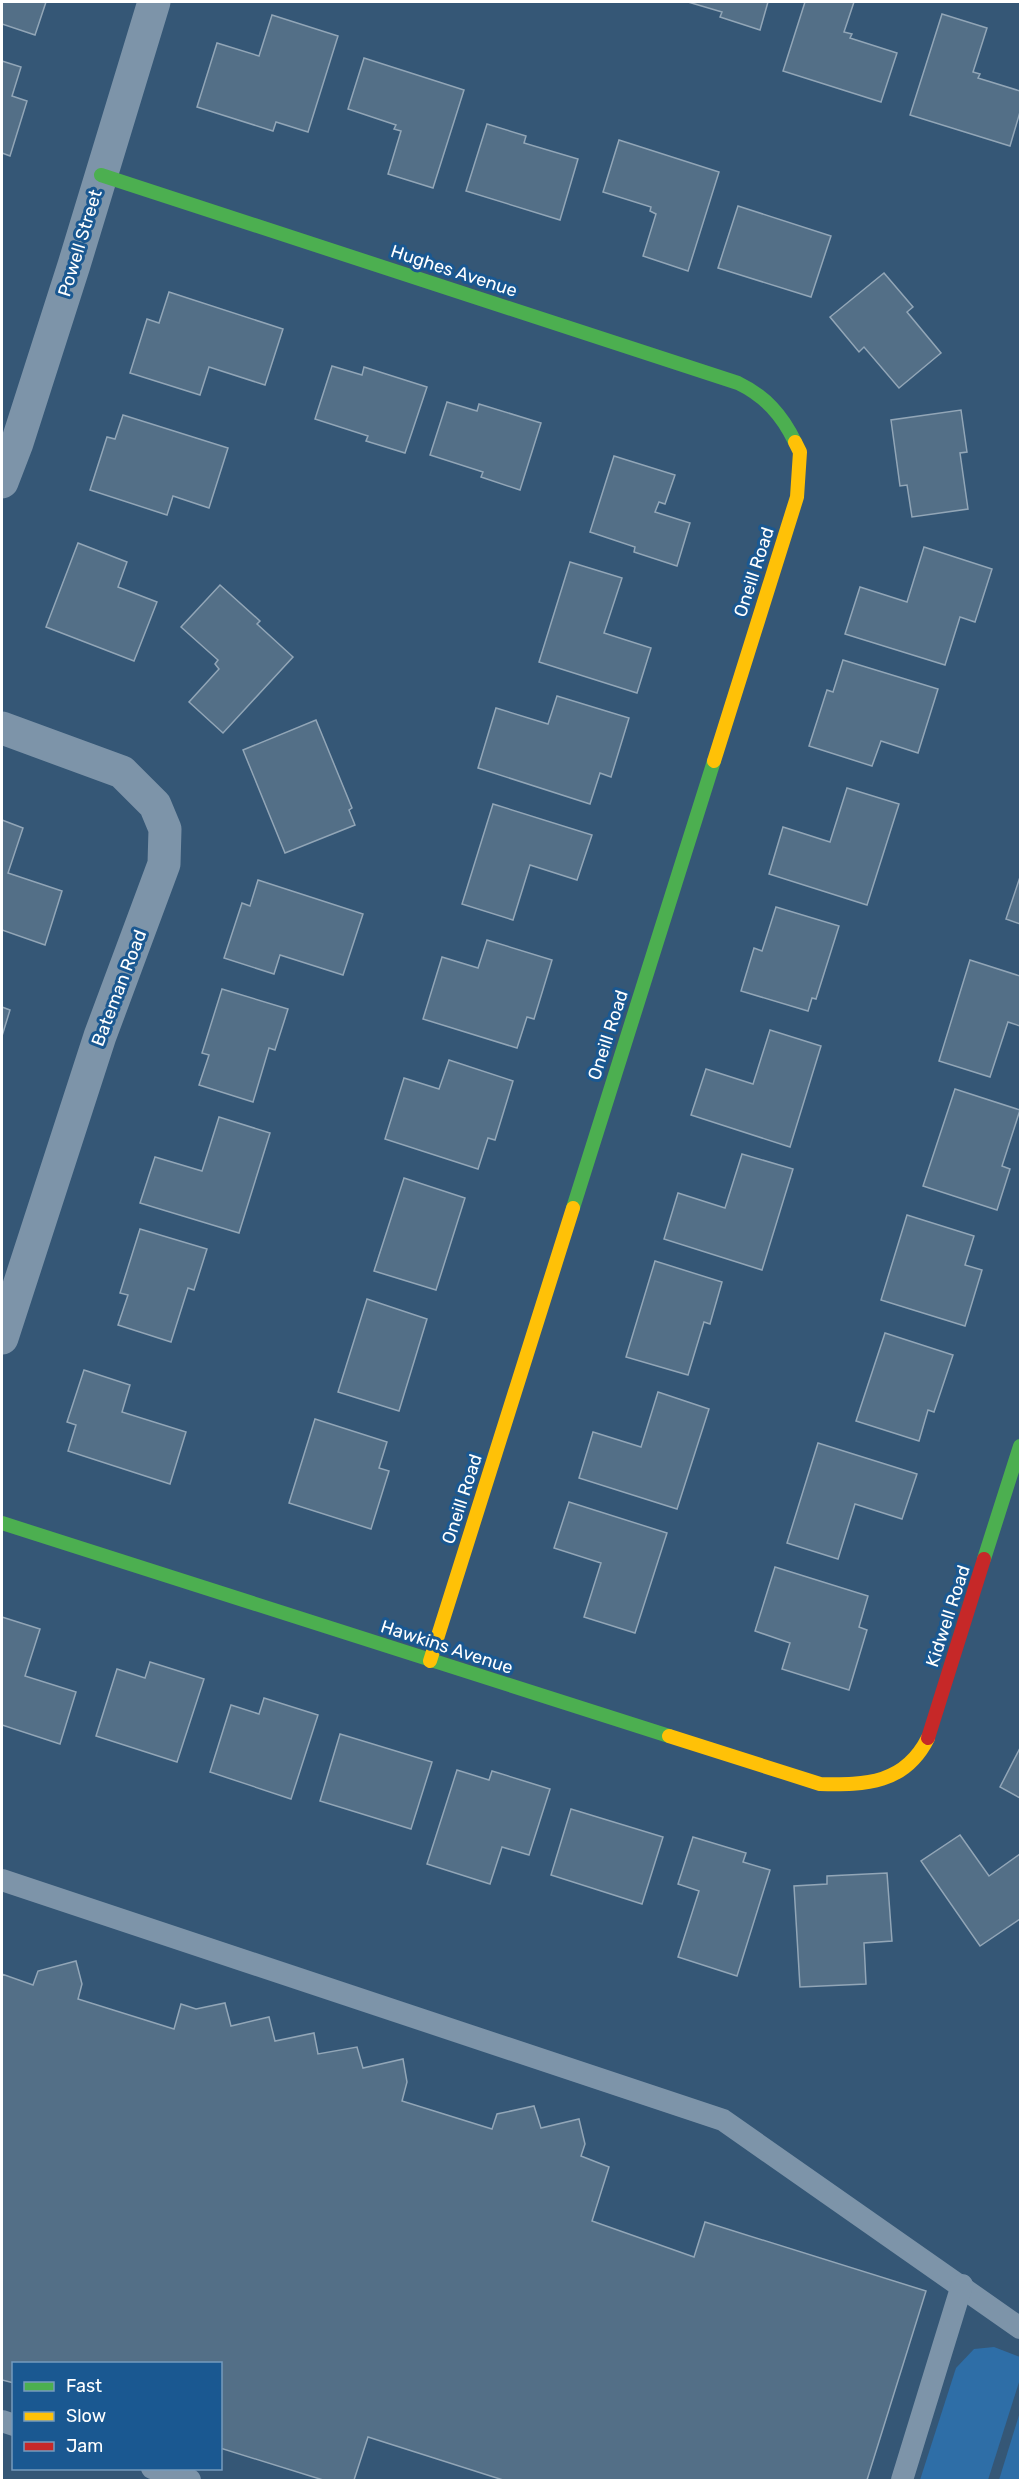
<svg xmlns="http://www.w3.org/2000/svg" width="1022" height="2482" viewBox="0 0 1022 2482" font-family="Rubik,sans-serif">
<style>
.grass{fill:#2e6ea7}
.building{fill:#536f87;stroke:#92a6b7;stroke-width:1.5}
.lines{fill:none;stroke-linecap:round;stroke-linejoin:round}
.lane{stroke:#7d94a9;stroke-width:22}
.street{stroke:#7d94a9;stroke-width:33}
.fast{stroke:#4caf50;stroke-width:14}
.slow{stroke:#ffc107;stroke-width:14}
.jam{stroke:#c62828;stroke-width:14}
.labels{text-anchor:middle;stroke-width:6;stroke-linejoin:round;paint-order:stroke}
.street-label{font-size:18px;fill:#fff;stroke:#1a5891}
</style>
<rect width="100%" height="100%" fill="#355776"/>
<g class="grass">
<polygon points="994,2347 1020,2357 1020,2379 988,2480 920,2480 956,2368 974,2349"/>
<polygon points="1020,2412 1020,2480 999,2480"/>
</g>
<g class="building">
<polygon points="2,2 46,2 35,35 2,24"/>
<polygon points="688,2 768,2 760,30 720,17 722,12"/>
<polygon points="805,2 854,2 844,32 852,34 850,38 897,53 881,102 783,71"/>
<polygon points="942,14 987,28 973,72 980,74 978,78 1020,91 1020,112 1010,146 910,115"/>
<polygon points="272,15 338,36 308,132 276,122 273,131 197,107 217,43 259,56"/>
<polygon points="364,58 464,90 433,188 388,174 401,131 394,129 396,125 348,109"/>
<polygon points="2,61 21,67 12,96 27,101 10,156 2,153"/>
<polygon points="487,124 526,136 524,143 578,159 560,220 466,191"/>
<polygon points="619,140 719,172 688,271 643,256 656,214 650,211 651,207 603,192"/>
<polygon points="738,206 831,236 811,297 718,268"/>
<polygon points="884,273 913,307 907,312 941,353 899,388 864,347 859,352 830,317"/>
<polygon points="169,292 283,329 265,385 209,367 200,395 130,373 147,319 159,323"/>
<polygon points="332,366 362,375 364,367 427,387 405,453 366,441 368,436 315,419"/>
<polygon points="447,402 477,411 479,404 541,423 520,490 481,477 483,472 430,455"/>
<polygon points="961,410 967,452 960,453 968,509 912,517 907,485 900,486 891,420"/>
<polygon points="123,415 228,448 209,508 173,496 167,515 90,490 107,437 115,439"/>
<polygon points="614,456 675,475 665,504 659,502 655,512 690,523 677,566 634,552 635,547 590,532"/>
<polygon points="78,543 127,562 118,587 157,602 134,661 46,627"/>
<polygon points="924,547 992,569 975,622 960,617 945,665 845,634 860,587 907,602"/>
<polygon points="570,562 622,578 604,633 651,648 637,693 539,662"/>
<polygon points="220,585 260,621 257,624 293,657 223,733 189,702 219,669 215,664 218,660 181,627"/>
<polygon points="843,660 938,689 918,753 881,741 872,766 809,746 827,690 833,692"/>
<polygon points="557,696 629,718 611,777 600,773 590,804 478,768 496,708 548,724"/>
<polygon points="316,720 352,808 349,810 355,825 285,853 243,750"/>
<polygon points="847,788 899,804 867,905 769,874 783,827 830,842"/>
<polygon points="493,804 592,835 577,880 530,865 513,920 462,904"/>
<polygon points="2,820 23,828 8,873 62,891 45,945 2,930"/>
<polygon points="1020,877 1020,924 1006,919"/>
<polygon points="258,880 363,914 343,975 280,955 274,974 224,958 242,903 250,906"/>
<polygon points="776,907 839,926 816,999 812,998 808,1011 741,991 754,948 762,951"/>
<polygon points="487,940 552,960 534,1019 527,1017 517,1048 423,1019 442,957 478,968"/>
<polygon points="970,960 1020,976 1020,1026 1008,1022 990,1077 939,1061"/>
<polygon points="222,989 288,1009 275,1050 269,1048 253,1102 199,1085 209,1055 202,1053"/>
<polygon points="2,1007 10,1010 2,1036"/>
<polygon points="770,1030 821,1046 790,1147 691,1115 706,1069 753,1084"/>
<polygon points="449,1060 513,1081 495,1140 488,1138 478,1169 385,1139 404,1078 439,1089"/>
<polygon points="955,1089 1020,1110 1002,1166 1010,1169 997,1210 923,1186"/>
<polygon points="219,1117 270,1133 239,1233 140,1203 155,1157 202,1171"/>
<polygon points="742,1154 793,1169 762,1270 664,1239 678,1193 725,1208"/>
<polygon points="404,1178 465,1198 436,1290 374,1271"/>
<polygon points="907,1215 974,1236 965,1265 982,1270 965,1326 881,1300"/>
<polygon points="140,1229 207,1249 194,1290 188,1288 171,1342 118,1325 128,1295 120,1293"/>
<polygon points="655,1261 722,1282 710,1324 704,1322 688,1375 626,1357"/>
<polygon points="367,1299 427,1319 399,1411 338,1392"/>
<polygon points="885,1333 953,1355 934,1412 928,1410 919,1441 856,1421"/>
<polygon points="84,1370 130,1385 122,1412 186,1432 170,1484 68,1451 76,1425 67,1422"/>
<polygon points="658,1392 709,1409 677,1509 579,1478 593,1432 641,1447"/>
<polygon points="315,1419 387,1442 379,1468 389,1471 371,1529 289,1503"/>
<polygon points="818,1443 917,1474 902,1519 855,1504 838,1559 787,1543"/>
<polygon points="569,1502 667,1533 635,1633 584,1617 601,1563 554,1548"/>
<polygon points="775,1567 868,1596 859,1627 867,1630 849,1690 782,1669 790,1643 755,1631"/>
<polygon points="2,1617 40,1629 25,1676 76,1692 60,1744 2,1725"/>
<polygon points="150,1662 204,1679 177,1762 96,1736 117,1669 145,1678"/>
<polygon points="264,1698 318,1715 291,1799 210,1772 231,1705 259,1714"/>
<polygon points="340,1734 432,1762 411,1829 320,1801"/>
<polygon points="1020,1748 1020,1798 1000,1787"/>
<polygon points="457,1770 489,1780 492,1771 550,1789 529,1855 502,1847 490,1884 427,1864"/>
<polygon points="571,1809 663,1837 642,1904 551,1875"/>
<polygon points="960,1835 989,1876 1020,1854 1020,1919 980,1946 921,1861"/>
<polygon points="693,1837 746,1853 743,1862 770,1870 737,1976 678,1957 699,1891 678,1884"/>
<polygon points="887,1873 892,1941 864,1943 866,1984 800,1987 794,1886 827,1884 827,1876"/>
<polygon points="76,1961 82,1984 78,1999 174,2029 181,2004 196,2009 225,2003 231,2026 269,2017 275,2041 314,2033 318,2054 357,2047 363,2068 403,2059 407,2082 402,2101 492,2129 497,2114 534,2106 541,2128 579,2119 585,2144 581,2156 609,2167 592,2221 694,2257 705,2222 926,2291 867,2480 503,2480 368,2437 354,2480 323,2480 220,2448 220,2364 14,2364 14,2383 2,2380 2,1974 33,1985 38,1971"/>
</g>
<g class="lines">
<g class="lane">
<polyline points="2,1880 723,2120 1020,2328"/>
<polyline points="2,2421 14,2425"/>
<polyline points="152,2468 190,2480"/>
<polyline points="902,2480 962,2285"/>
</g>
<g class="street">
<polyline points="2,482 17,443 74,265 154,2"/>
<polyline points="2,728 122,772 155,805 165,829 164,864 100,1036 2,1338"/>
</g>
<g class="fast">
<path d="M101,175L738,383C765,396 782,415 795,442"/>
<polyline points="573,1208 714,761"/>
<polyline points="2,1523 669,1736"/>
<polyline points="984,1559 1020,1446"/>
</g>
<g class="slow">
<polyline points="714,761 797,497 800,452 795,442"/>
<polyline points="430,1661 573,1208"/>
<path d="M669,1736L820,1784C866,1785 905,1784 928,1738"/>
</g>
<polyline class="jam" points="928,1738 984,1559"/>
</g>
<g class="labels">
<g class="street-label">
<text transform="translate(80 243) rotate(-73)" y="6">Powell Street</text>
<text transform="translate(454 271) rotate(18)" y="6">Hughes Avenue</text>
<text transform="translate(754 572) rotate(-72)" y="6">Oneill Road</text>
<text transform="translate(119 988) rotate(-69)" y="6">Bateman Road</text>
<text transform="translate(608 1035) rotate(-72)" y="6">Oneill Road</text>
<text transform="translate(462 1499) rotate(-72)" y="6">Oneill Road</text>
<text transform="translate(948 1616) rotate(-72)" y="6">Kidwell Road</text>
<text transform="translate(447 1647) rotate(18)" y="6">Hawkins Avenue</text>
</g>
</g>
<rect width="1022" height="2482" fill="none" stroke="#ffffff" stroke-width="6"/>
<rect x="12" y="2362" width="210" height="108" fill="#1a5891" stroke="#769bbd" stroke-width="1.5"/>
<rect x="24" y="2382" width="30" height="9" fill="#4caf50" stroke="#769bbd" stroke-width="1.5"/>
<text x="66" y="2392" font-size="18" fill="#ffffff">Fast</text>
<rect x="24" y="2412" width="30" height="9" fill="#ffc107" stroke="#769bbd" stroke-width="1.5"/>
<text x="66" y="2422" font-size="18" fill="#ffffff">Slow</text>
<rect x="24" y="2442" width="30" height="9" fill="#c62828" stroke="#769bbd" stroke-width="1.5"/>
<text x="66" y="2452" font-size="18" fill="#ffffff">Jam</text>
</svg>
